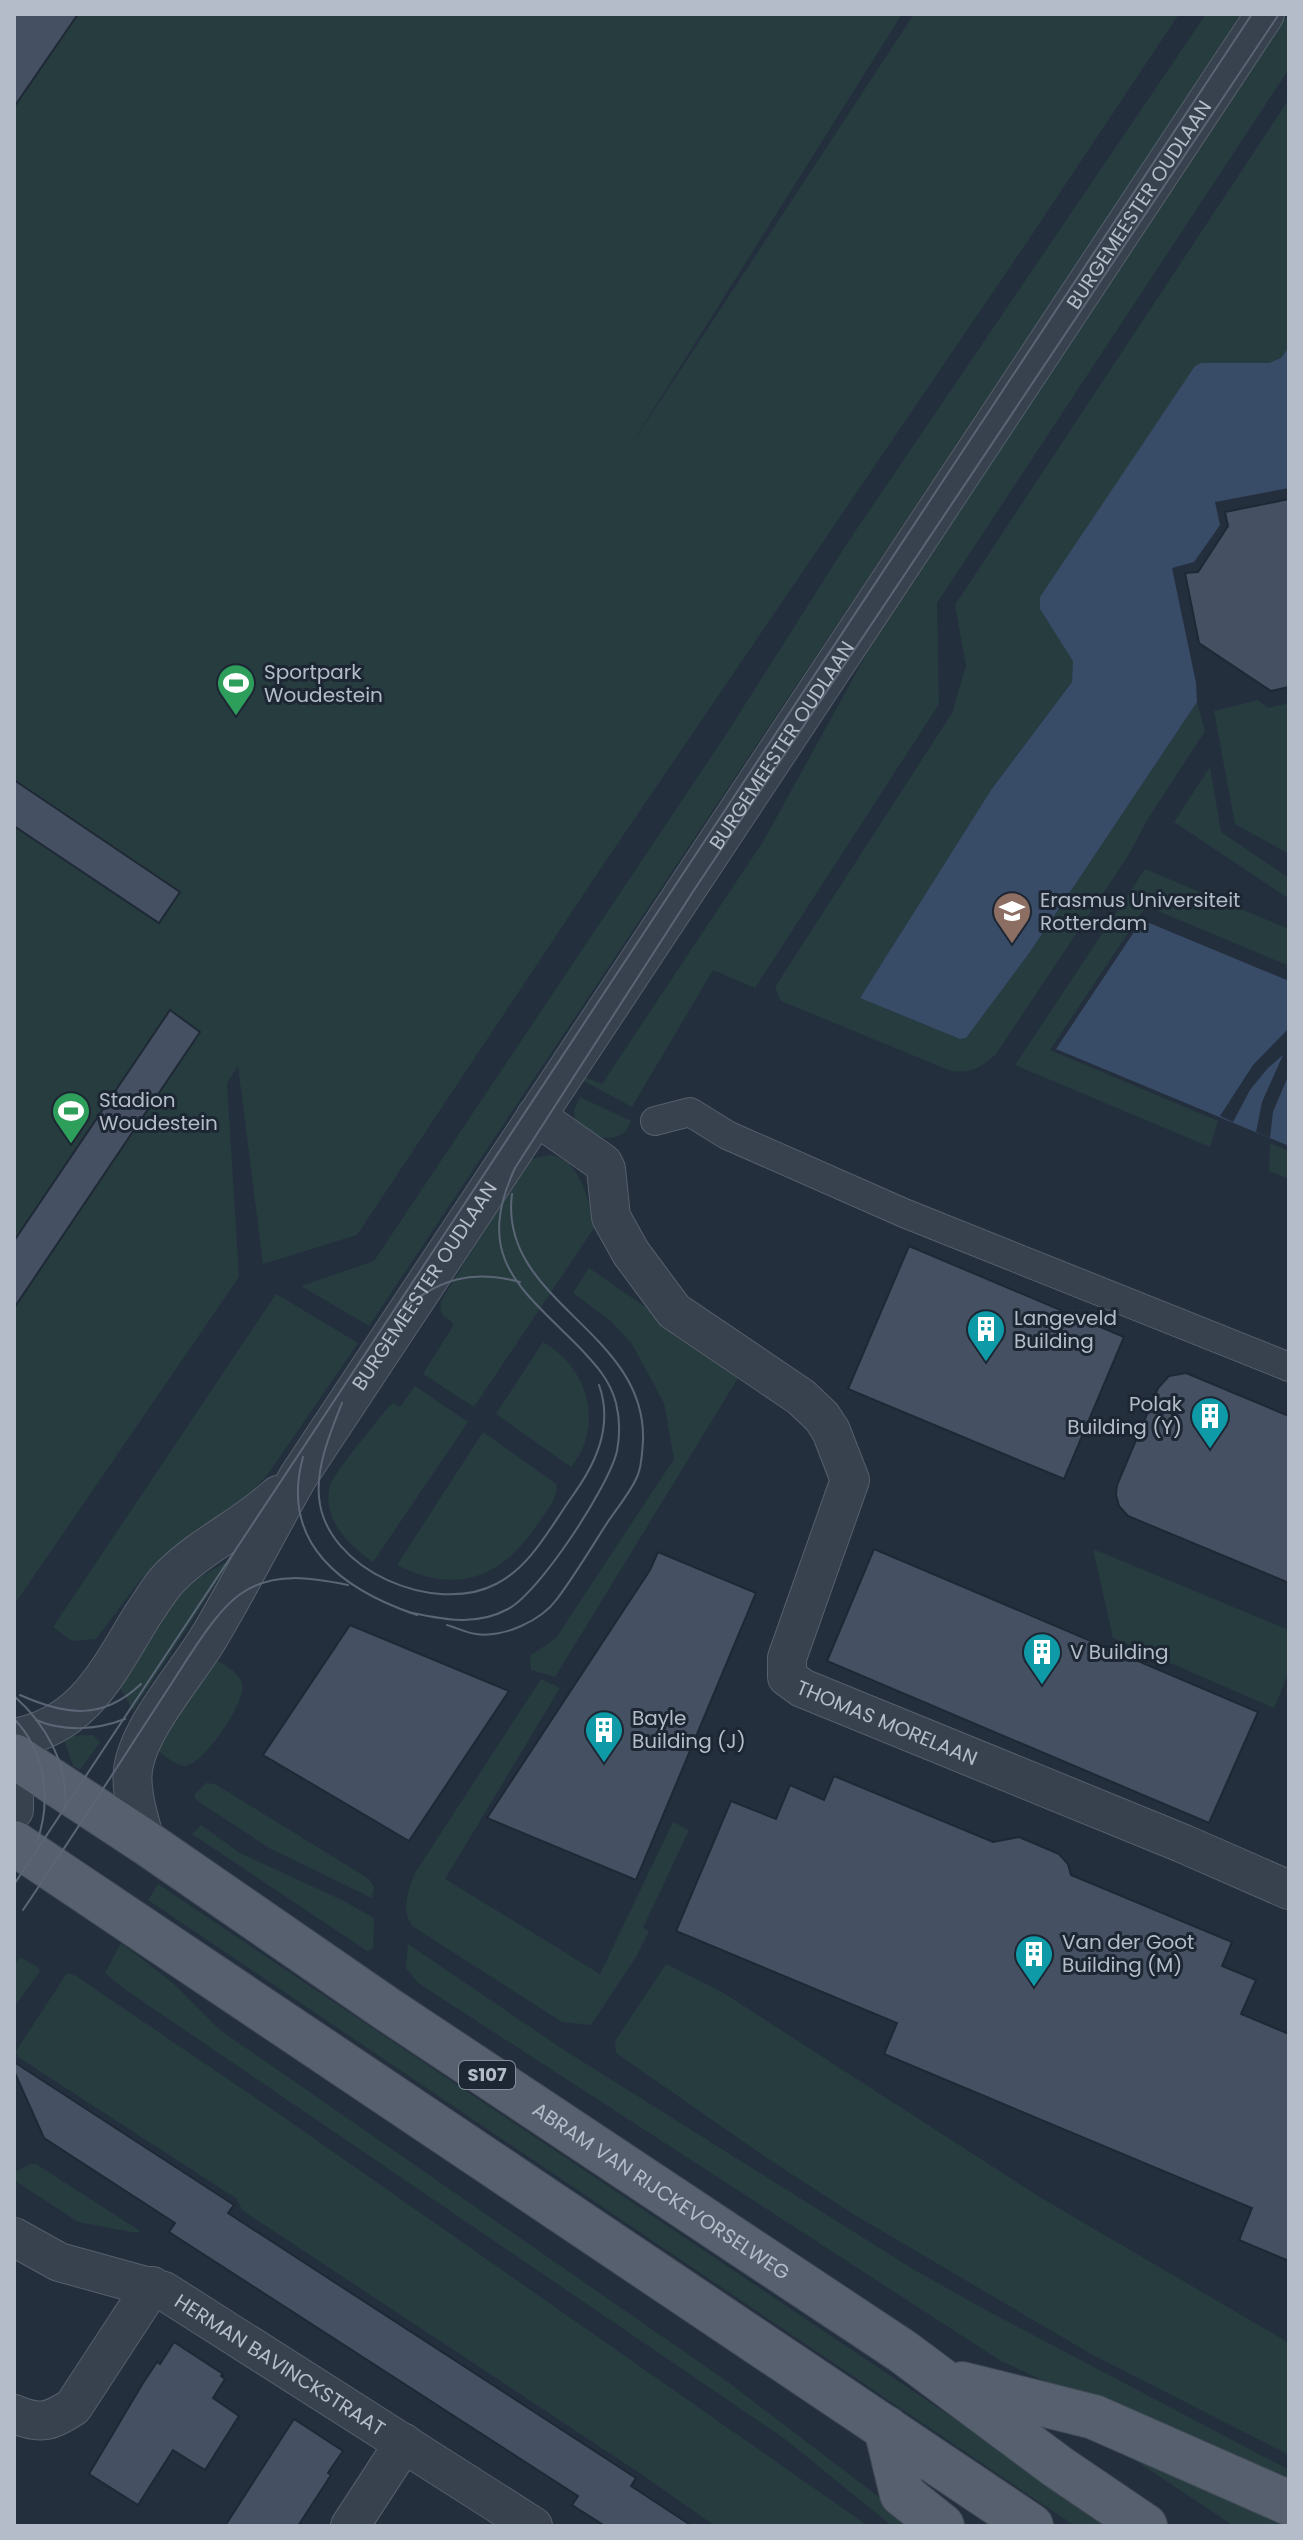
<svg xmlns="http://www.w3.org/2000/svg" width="1303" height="2540" viewBox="0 0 1303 2540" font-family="Poppins,sans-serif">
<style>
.green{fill:#263c3f}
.water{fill:#394c67}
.pier{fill:#242f3e}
.building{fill:#455162;stroke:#1f2835;stroke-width:2}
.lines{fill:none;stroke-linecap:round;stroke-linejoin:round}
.pedestrian-casing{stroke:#565f6c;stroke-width:30}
.minor-casing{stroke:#565f6c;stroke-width:40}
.primary-casing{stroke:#414a57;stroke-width:46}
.pedestrian{stroke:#38414e;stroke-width:28}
.minor{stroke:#38414e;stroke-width:38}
.primary{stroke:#56606e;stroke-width:44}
.tram{stroke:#5a6575;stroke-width:2}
.labels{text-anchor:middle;stroke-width:6;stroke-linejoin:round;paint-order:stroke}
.shield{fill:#1d2633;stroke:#878f9c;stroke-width:2}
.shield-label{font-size:18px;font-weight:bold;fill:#b4bcc9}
.street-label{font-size:20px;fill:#b4bcc9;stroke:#1d2633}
.poi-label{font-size:20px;fill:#b4bcc9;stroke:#1d2633;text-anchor:start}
</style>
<rect width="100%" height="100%" fill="#242f3e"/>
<g class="green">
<polygon points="14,14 902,14 626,453 914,14 1179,14 1027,242 601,868 357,1235 263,1264 238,1066 227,1083 239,1277 14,1605"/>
<polygon points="1206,14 1244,14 369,1326 301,1286 374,1261 727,733 848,542"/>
<polygon points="1289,15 1289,69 937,603 939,704 755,988 713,970 632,1107 582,1080 585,1077 602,1084 764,840 888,615 1282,21"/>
<path d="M1289,99V347L1281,358L1269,363H1201L1040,597V609L1074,661L1072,682L991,790L860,998L960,1039L966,1038L1030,952L1197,702L1205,731L1149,817L1128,856L996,1054C981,1068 972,1073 951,1071L781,1001L775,987L952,713L966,666L955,605Z"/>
<polygon points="1258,700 1268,708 1289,703 1289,854 1235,824 1214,711"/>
<polygon points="1210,767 1221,832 1289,878 1289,899 1174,822"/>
<polygon points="1145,869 1289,929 1289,966 1146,906 1050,1050 1218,1121 1210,1147 1015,1065"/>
<path d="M580,1097L631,1121L625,1132C606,1145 590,1134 575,1122L574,1110Z"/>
<polygon points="1270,1143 1289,1151 1289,1179 1269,1171"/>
<path d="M551,1155C581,1161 586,1197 595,1222L594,1228L474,1407L423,1374L453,1326L452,1322C442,1316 439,1313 441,1301L527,1162L535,1158Z"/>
<polygon points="589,1268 741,1373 555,1677 531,1670 530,1656 556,1638 674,1459 664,1403 632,1344 611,1321 573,1293"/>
<polygon points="276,1294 358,1343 268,1474 240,1505 167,1556 141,1579 96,1639 72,1641 53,1627"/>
<path d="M543,1342C588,1367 605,1426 571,1467L496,1414Z"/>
<path d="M415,1386L468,1422L373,1562C350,1546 321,1519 330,1486C334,1472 377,1422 389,1406L393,1403L400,1407Z"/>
<path d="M483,1432L556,1484C559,1498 546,1511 539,1522C503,1577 458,1596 397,1565Z"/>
<polygon points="1093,1549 1289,1630 1289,1672 1274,1708 1113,1638"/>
<polygon points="233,1558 133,1710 115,1679 182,1587"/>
<path d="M209,1656C220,1663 238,1670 242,1683C248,1700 202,1767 184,1766C175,1765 164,1755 157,1750Z"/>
<path d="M541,1679L560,1688L445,1879L600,1974L673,1822L689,1830L643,1928L649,1931L636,1957L591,2025L562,2022L412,1926C401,1910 408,1890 415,1873Z"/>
<polygon points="93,1735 100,1742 80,1770 73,1766 63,1736"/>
<polygon points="206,1783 215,1784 369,1879 374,1887 372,1898 271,1849 196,1800 194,1795"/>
<polygon points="201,1825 240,1853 342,1900 374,1918 373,1949 367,1951 192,1834"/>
<polygon points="158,1884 1114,2526 1075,2526 148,1900"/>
<polygon points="121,1943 173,1983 220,2030 728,2382 917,2526 892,2526 785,2439 123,1988 105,1973"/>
<polygon points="408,1944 564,2050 913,2269 980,2307 1289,2470 1289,2493 1001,2361 418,1983 406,1968"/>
<polygon points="20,1957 39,1968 40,1971 14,2007 14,1966"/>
<polygon points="666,1964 722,1992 1038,2196 1289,2343 1289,2455 1091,2354 853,2214 767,2158 616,2053 615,2041"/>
<polygon points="67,1973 76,1976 279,2114 868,2526 715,2526 647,2478 242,2210 237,2199 18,2057 16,2051"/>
<polygon points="31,2164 36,2164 140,2231 137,2233 78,2222 14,2180 14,2172"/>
<polygon points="1109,2443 1289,2518 1289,2526 1234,2526"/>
</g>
<g class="water">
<polygon points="1289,347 1289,488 1215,502 1220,525 1194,562 1172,568 1196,683 1197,702 1030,952 966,1038 960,1039 860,998 991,790 1072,682 1073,661 1040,609 1040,597 1195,366 1201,363 1269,363 1281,358"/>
<polygon points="1142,920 1289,981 1289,1146 1056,1049"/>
</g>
<polygon class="pier" points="1289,1028 1289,1074 1273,1112 1270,1138 1256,1132 1262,1102 1283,1055 1268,1068 1250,1090 1233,1122 1220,1116 1253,1065"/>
<g class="building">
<polygon points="14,14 78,14 14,107"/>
<polygon points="1289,499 1289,687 1271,691 1199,643 1185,573 1198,572 1228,526 1225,512"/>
<polygon points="14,780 180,892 159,923 14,826"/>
<polygon points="170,1010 200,1032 14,1308 14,1241"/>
<polygon points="909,1246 1124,1337 1064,1479 848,1389"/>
<polygon points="1186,1373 1289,1416 1289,1583 1128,1516 1119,1506 1116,1495 1117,1485 1158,1388 1169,1376"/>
<polygon points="874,1549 1258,1712 1209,1823 827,1661"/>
<polygon points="658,1552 756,1593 636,1880 487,1818 650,1570"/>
<polygon points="350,1625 509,1691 409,1841 263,1755"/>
<polygon points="834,1776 993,1842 1019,1837 1059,1854 1068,1864 1071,1875 1232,1942 1222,1966 1256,1980 1241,2014 1289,2034 1289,2261 1239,2240 1252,2208 884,2054 897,2023 676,1931 731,1801 776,1819 790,1785 824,1800"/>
<polygon points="14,2062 234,2205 228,2213 636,2478 631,2486 692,2526 605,2526 572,2505 578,2496 169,2232 175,2223 44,2138 14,2071"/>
<polygon points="174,2342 223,2374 221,2376 225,2379 213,2398 239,2416 205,2470 173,2450 138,2505 89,2474 143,2383 157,2362 160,2364"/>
<polygon points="294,2419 343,2451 328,2473 331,2475 298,2526 225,2526"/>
</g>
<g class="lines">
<defs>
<polyline id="pedestrian" points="655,1121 690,1112 727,1135 904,1213 1289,1367"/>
<g id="minor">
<path id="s1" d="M536,1116L603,1163L606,1169L611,1217L631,1253L674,1311L801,1397L822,1417L831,1431L850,1480L787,1658V1677L802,1688L1184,1844L1289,1890"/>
<path d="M14,1738C84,1726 108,1671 142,1616C151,1603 159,1588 171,1576C202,1545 245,1526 278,1495"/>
<polyline points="14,1799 14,1810"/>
<path id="s2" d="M145,1842C140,1820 130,1793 133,1770C138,1728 187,1674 209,1637C240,1585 268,1530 298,1477L1265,14"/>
<path id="s3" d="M14,2237L59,2262L164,2291L533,2526"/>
<path d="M14,2414C41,2425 49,2422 73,2407L152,2286"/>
<polyline points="350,2526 404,2443"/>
</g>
<g id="primary">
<path id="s4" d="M14,1756L145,1842L387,2009L902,2351L1058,2467L1145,2526"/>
<polyline points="14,1843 1031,2526"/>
<polyline points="962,2384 1094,2417 1289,2503"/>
<polyline points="886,2428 902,2494 942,2526"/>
</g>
</defs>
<use href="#pedestrian" class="pedestrian-casing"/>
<use href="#minor" class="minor-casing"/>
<use href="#primary" class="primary-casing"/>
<use href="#pedestrian" class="pedestrian"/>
<use href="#minor" class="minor"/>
<use href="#primary" class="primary"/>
<g class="tram">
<path d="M401,1310C440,1279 471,1269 520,1282"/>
<path d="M342,1403C331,1431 316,1466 319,1497C325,1570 435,1616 496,1584C530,1567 550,1528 571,1498C595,1465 614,1427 599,1385"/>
<path d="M303,1457C279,1544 343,1590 417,1615"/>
<path d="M408,1612C442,1619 475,1627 508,1609C540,1592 609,1486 617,1451C620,1435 620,1419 616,1403C610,1380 596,1365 580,1348C521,1288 473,1259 515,1168L696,887L1279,14"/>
<path d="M447,1625C457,1628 467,1633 476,1634C503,1638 541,1621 557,1599C575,1575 591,1548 607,1523C617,1508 630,1493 637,1477C642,1467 642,1452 643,1441C647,1330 498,1302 512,1194"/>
<path d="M20,1695C65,1715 102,1721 141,1684"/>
<path d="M14,1696C45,1723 69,1765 65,1807"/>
<path d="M14,1719C45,1750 52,1801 37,1841"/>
<path d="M36,1720C64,1732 96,1730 125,1719"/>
<polyline points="15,1883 1252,14"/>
<path d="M23,1910C71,1839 117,1767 164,1695C183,1667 214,1611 242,1593C274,1571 312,1578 348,1585"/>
</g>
</g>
<defs>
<symbol id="stadium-pin" viewBox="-11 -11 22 30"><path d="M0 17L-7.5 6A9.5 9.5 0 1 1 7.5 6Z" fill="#2e9e5b" stroke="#1d2633"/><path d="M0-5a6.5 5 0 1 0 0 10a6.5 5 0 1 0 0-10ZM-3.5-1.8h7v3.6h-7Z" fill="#fff"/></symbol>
<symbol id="university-pin" viewBox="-11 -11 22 30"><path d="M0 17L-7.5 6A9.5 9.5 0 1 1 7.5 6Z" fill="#8d6e63" stroke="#1d2633"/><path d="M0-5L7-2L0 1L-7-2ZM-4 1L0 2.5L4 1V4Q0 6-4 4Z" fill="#fff"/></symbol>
<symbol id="building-pin" viewBox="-11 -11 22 30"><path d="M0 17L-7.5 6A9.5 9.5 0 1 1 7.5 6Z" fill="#0f9aa8" stroke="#1d2633"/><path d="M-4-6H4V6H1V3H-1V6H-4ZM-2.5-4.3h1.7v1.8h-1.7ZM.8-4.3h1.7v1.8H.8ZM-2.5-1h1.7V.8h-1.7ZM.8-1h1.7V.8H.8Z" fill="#fff"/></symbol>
</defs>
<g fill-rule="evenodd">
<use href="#stadium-pin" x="214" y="661" width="44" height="60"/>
<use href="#university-pin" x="990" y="889" width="44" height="60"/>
<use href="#stadium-pin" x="49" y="1089" width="44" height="60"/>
<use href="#building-pin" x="964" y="1307" width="44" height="60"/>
<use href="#building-pin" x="1188" y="1394" width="44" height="60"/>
<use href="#building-pin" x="1020" y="1630" width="44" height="60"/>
<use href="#building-pin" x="582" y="1708" width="44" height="60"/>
<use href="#building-pin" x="1012" y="1932" width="44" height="60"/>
</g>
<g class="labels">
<rect class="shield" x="459" y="2061" width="56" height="28" rx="6"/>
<g class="shield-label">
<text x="487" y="2081">S107</text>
</g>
<g class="street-label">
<text dy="7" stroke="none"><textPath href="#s2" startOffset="1936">BURGEMEESTER OUDLAAN</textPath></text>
<text dy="7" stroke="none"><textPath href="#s2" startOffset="1288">BURGEMEESTER OUDLAAN</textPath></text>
<text dy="7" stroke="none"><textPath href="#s2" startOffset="640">BURGEMEESTER OUDLAAN</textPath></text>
<text dy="7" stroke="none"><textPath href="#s1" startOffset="820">THOMAS MORELAAN</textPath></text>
<text dy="7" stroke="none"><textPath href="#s4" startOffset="780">ABRAM VAN RIJCKEVORSELWEG</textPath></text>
<text dy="7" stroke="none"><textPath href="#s3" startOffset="298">HERMAN BAVINCKSTRAAT</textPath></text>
</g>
<g class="poi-label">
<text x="264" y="679">Sportpark<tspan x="264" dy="23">Woudestein</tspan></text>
<text x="1040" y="907">Erasmus Universiteit<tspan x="1040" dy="23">Rotterdam</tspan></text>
<text x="99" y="1107">Stadion<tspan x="99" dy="23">Woudestein</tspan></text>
<text x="1014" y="1325">Langeveld<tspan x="1014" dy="23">Building</tspan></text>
<text x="1182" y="1411" text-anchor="end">Polak<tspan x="1182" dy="23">Building (Y)</tspan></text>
<text x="1070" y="1659">V Building</text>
<text x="632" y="1725">Bayle<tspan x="632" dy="23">Building (J)</tspan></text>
<text x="1062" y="1949">Van der Goot<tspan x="1062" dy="23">Building (M)</tspan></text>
</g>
</g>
<rect width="1303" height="2540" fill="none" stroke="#b4bcc9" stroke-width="32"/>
</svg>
